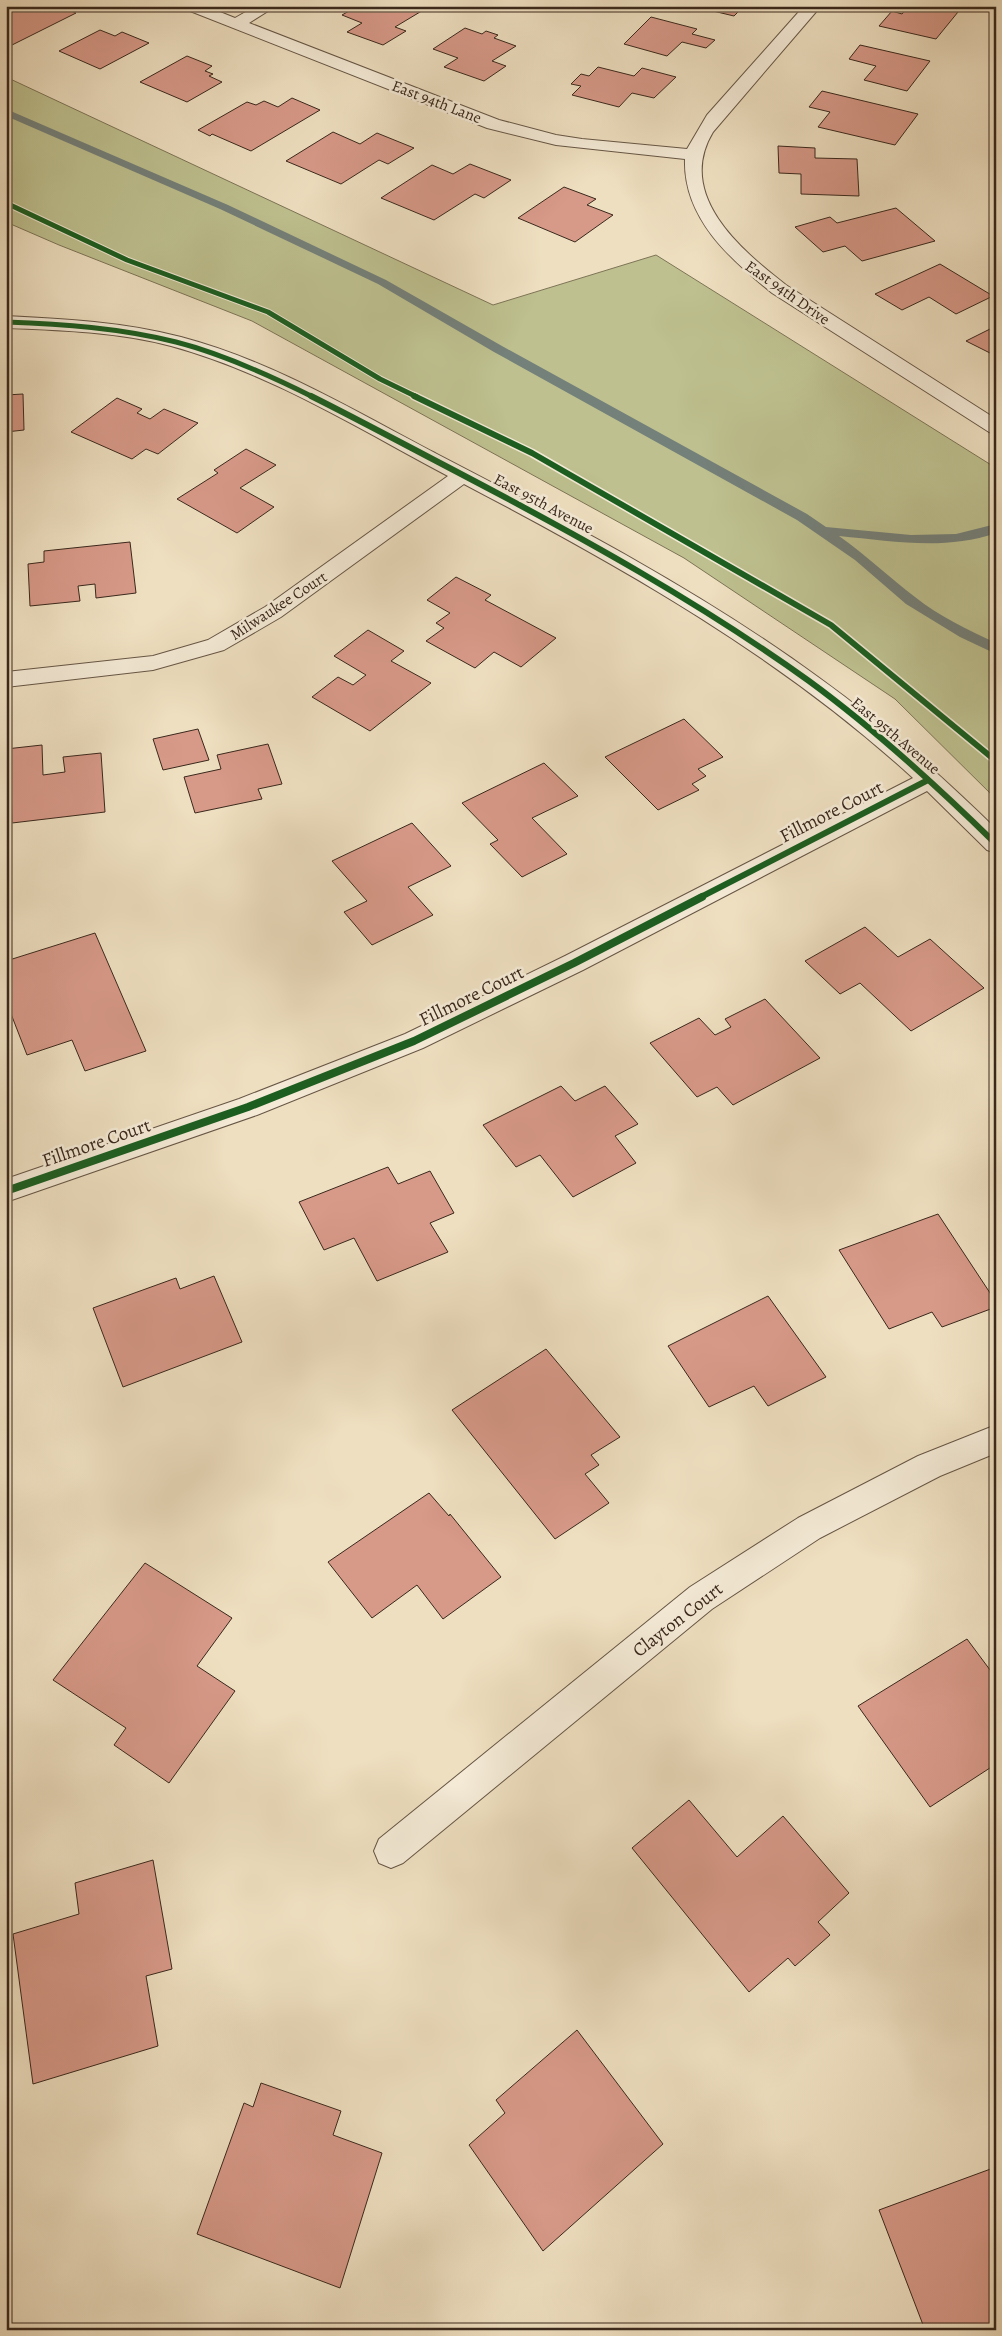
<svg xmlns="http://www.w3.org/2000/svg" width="1002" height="2336" viewBox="0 0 1002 2336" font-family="Alegreya,serif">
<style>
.green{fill:#bec08f;stroke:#7c7456}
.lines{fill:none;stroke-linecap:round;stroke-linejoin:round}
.stream{fill:#74807a;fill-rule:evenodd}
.building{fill:#d79988;stroke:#3a281c}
.minor-casing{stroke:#675645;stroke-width:2}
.minor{fill:#f4ead6;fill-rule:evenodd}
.cycleway-far2-casing{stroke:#f4ead6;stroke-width:7}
.cycleway-far1-casing{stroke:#f4ead6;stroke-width:9}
.cycleway-casing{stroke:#f4ead6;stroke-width:11}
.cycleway-far2{stroke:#1b5e20;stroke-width:5}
.cycleway-far1{stroke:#1b5e20;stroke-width:6}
.cycleway{stroke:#1b5e20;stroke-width:8}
.labels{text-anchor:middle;stroke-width:5;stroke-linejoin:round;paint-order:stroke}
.far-street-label{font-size:16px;fill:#3a281c;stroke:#f4ead6}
.street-label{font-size:19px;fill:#3a281c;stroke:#f4ead6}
</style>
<rect width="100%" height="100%" fill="#eedfc0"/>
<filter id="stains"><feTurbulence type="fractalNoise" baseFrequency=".004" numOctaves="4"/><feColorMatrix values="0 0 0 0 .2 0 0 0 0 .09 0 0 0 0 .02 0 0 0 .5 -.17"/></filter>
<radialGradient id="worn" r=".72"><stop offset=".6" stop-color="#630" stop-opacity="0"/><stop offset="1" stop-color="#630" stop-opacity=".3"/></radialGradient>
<polygon class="green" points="6,77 493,305 656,255 996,468 996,799 895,699 684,558 252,321 59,245 6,222"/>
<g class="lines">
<path class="stream" d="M6,109L228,205L386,280L502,346L807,514L826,527L911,535L956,534L996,524V533C944,551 892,541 839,536C866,555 889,577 915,597C939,616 968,630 996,643V654L960,637L906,604L855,560L797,520L494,352L378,284L220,209L6,116Z"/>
</g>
<g class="building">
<polygon points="15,6 37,10 44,6 60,6 76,13 6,48 6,10"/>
<polygon points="358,6 430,6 395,27 406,31 383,45 347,32 362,23 342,15"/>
<polygon points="692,6 744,6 734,16"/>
<polygon points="916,6 930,6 958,12 936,39 879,26 892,11 902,14 906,9 913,11"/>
<polygon points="651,17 697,29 692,34 715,40 706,48 682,42 667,56 624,44"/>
<polygon points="465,28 482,34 486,31 498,35 494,38 516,46 492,61 506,66 484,81 444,67 458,58 433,49"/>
<polygon points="100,30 115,36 122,32 149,43 100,69 59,51"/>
<polygon points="860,45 930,61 907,91 864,80 876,66 849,59"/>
<polygon points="187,56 212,66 205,71 213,74 209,76 222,82 187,102 140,82"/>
<polygon points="598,67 634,76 642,68 676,77 654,98 632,93 619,107 572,95 581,86 571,84 581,74 589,76"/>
<polygon points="822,91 918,114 895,145 818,127 830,112 809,107"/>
<polygon points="292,98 320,110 251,151 212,134 210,136 198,130 247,102 256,105 264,101 278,107"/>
<polygon points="333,132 360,144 377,133 414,148 388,164 379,160 341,184 286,161"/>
<polygon points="778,146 815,148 815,158 857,159 859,196 801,194 801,174 779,173"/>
<polygon points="470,164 511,180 484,198 475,194 434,220 381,198 432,165 453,174"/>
<polygon points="564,187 596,199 587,205 613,215 575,242 518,218"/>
<polygon points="896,208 935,241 862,261 845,246 823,252 795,227 830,217 837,223"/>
<polygon points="940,264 993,296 956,314 929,297 902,310 875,294"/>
<polygon points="996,326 996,356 966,341"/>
<polygon points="23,394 24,430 6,432 6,395"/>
<polygon points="117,398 142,409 137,413 150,419 164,409 198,423 158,454 146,449 132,459 71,432"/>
<polygon points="246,449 276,465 240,488 274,507 237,533 177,499 218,473 214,470"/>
<polygon points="130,542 136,593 96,598 95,584 78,586 80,601 30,606 28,564 44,562 44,551"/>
<polygon points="456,577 491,595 485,600 556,638 521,667 494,652 475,668 426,641 444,628 436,623 450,613 427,600"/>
<polygon points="368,630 404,651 391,661 431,683 370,731 312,697 338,677 353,685 366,675 334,656"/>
<polygon points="684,719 723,757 698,769 706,776 692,784 699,790 658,810 605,757"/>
<polygon points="198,729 209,760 163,770 153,739"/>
<polygon points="268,744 282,784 258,789 262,799 195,813 184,777 221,769 217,755"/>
<polygon points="42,745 43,775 65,772 63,757 101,753 105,812 12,823 11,783 6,784 6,749"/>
<polygon points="544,763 578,796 532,818 567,854 522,877 490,844 498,840 462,803"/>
<polygon points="412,823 451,866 408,887 433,915 372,945 344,912 367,901 332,861"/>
<polygon points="865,927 898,957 930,939 984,988 911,1031 860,983 840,994 805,961"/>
<polygon points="95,933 146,1051 85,1071 72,1040 27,1055 6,1001 6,961"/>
<polygon points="765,999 820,1058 733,1105 717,1087 697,1097 650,1043 699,1018 715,1035 731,1027 725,1019"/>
<polygon points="561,1086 575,1101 605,1086 638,1124 615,1136 636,1163 573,1197 540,1155 516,1167 483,1125"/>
<polygon points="388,1167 398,1184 430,1171 454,1213 430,1223 448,1252 377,1281 354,1238 324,1250 299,1202"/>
<polygon points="938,1214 996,1302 996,1307 942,1327 932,1312 889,1329 839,1250"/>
<polygon points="214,1276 242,1342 123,1387 93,1308 176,1278 180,1289"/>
<polygon points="768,1296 826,1377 768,1406 754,1386 709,1407 668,1346"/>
<polygon points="546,1349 620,1437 591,1455 599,1465 585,1474 609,1503 555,1539 452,1410"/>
<polygon points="429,1493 449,1516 450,1514 501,1577 443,1619 417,1585 372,1618 328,1562"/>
<polygon points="145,1563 232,1618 197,1666 235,1691 169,1783 114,1745 126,1728 53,1680"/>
<polygon points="967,1639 996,1678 996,1764 930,1807 858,1706"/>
<polygon points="689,1800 737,1857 783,1816 849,1893 818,1922 830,1935 795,1966 788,1958 749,1992 632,1848"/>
<polygon points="153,1860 172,1969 146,1976 158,2046 33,2084 13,1934 79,1914 75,1883"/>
<polygon points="577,2030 663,2144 543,2251 469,2145 505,2113 496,2100"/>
<polygon points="261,2083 341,2111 333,2135 382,2153 340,2288 197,2234 244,2103 253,2107"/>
<polygon points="996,2167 996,2330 925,2330 879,2210"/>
</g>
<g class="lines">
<defs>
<g id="minor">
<path d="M182,6H205L235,18L256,6H276L249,23L499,120L556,135L582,139L687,149L707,115L804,6H821L713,132C675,195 741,250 786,285L996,419V434L989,432L772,293C730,259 683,218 685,159L556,145L487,128L185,9Z"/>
<path d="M6,316C65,319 124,322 181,337C272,361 353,410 435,453C566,521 699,590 818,677C882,723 940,774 996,829V853L987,850L927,791L583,970L423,1048L257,1115L6,1202V1179L239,1099L405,1034L565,956L913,778C780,656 622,567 464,484L281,617L224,650L153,670L6,687V672L153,656L208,640L265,607L448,476C359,429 270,373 171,346C118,332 61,330 6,328Z"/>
<polygon points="996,1425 996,1453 940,1476 820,1538 712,1609 403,1863 391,1868 379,1863 374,1851 379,1839 690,1587 798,1518 918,1456"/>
</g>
</defs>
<use href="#minor" class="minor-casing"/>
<use href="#minor" class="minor"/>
<defs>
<g id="cycleway-far2">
<polyline points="6,203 127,260 268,312 380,379 417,397"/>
<path d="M6,322C63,324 120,328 176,342C223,354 269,375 313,397"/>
</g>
<g id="cycleway-far1">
<path d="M311,396C361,421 411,448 461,474C581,537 699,602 809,681C876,730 937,786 996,844"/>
<polyline points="414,396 532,453 831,625 996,761"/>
<polyline points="699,898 928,780"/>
</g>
<polyline id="cycleway" points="6,1191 248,1107 414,1041 574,963 702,897"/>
</defs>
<use href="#cycleway-far2" class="cycleway-far2-casing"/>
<use href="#cycleway-far1" class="cycleway-far1-casing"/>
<use href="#cycleway" class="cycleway-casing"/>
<use href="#cycleway-far2" class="cycleway-far2"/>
<use href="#cycleway-far1" class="cycleway-far1"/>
<use href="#cycleway" class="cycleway"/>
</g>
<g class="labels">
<g class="far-street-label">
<text transform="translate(437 101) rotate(21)" y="6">East 94th Lane</text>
<text transform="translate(788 292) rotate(35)" y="6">East 94th Drive</text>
<text transform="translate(544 503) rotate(28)" y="6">East 95th Avenue</text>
<text transform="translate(278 605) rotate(-33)" y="6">Milwaukee Court</text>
<text transform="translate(896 735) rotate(40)" y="6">East 95th Avenue</text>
</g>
<g class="street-label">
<text transform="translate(831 811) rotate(-27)" y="7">Fillmore Court</text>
<text transform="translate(471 995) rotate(-26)" y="7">Fillmore Court</text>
<text transform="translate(96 1142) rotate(-19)" y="7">Fillmore Court</text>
<text transform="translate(677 1619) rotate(-38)" y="7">Clayton Court</text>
</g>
</g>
<rect width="1002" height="2336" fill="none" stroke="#eedfc0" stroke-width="25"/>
<rect x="8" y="8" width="987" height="2321" fill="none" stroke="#3a281c" stroke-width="2.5"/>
<rect x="12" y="12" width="977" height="2311" fill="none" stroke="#3a281c"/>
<rect width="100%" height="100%" filter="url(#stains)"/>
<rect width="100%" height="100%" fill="url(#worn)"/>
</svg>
